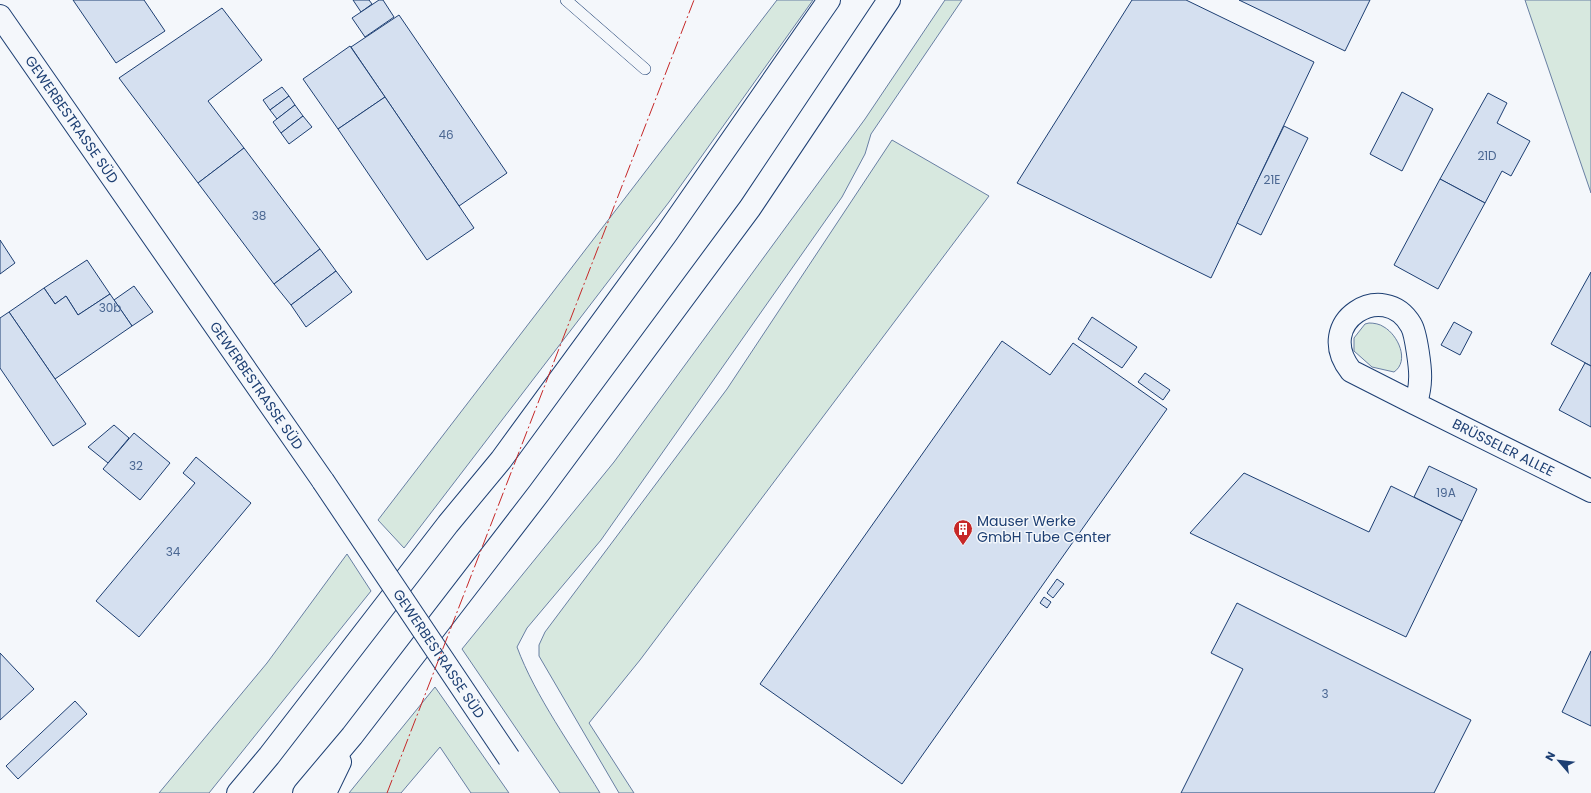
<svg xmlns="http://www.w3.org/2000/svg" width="1591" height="793" viewBox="0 0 1591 793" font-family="Poppins,sans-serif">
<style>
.green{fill:#d7e8df;stroke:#687fa3}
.building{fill:#d5e0f0;stroke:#1d3f73}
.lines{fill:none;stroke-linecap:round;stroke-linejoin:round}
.service-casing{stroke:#1d3f73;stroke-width:12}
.minor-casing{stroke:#1d3f73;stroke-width:24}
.motorway-casing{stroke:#1d3f73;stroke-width:24}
.service{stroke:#f4f7fb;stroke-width:11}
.minor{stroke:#f4f7fb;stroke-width:22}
.motorway{stroke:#f4f7fb;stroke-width:22}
.minor-bridge-casing{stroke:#1d3f73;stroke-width:24;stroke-linecap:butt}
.minor-bridge{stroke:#f4f7fb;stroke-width:22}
.power{stroke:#c62828;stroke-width:1;stroke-dasharray:14 3 2 3;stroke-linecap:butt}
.labels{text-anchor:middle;stroke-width:3;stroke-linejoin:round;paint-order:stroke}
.number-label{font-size:12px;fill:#4b6792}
.street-label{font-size:14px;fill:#1d3f73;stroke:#f4f7fb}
.poi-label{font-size:14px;fill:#1d3f73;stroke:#f4f7fb;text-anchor:start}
</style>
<rect width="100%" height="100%" fill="#f4f7fb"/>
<g class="green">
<polygon points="777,0 813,0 669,202 404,548 378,520"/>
<path d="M945,0H962L871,134L865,154L842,197L601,540L527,628L517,647C535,696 573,748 600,793H560L462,649L614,462L865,119Z"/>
<polygon points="1525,0 1591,0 1591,193 1527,6"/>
<polygon points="892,140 989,196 640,660 589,723 634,793 619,793 539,656 539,645 545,632 727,389"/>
<path d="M1369,323C1374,323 1380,324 1384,327C1398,335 1410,361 1394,372L1372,367L1354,351V338L1365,324Z"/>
<polygon points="347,554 371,591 209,793 159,793 267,663"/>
<polygon points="435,687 509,793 471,793 440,747 401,793 349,793"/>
</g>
<g class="building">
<polygon points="73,0 144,0 165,31 116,63"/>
<polygon points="353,0 369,0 372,4 361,12"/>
<polygon points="379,0 383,0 394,17 365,37 352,18"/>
<polygon points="1132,0 1186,0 1314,62 1211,278 1017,183"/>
<polygon points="1239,0 1370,0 1345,51"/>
<polygon points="222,8 262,60 208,101 244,148 198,183 119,78"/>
<polygon points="399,15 507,173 459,206 351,47"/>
<polygon points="350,46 385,97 338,129 303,79"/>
<polygon points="282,87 289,96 270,110 263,100"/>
<polygon points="1402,92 1433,109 1402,171 1370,154"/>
<polygon points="1488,93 1507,103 1497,123 1530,141 1511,176 1502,171 1485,203 1440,179"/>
<polygon points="289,96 295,105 277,119 270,110"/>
<polygon points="385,97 474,228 427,260 338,129"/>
<polygon points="295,105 303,116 281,133 273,122"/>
<polygon points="303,116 312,127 289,144 281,133"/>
<polygon points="1284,126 1308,138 1261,235 1237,223"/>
<polygon points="244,148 320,249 274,284 198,183"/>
<polygon points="1440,179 1485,203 1438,289 1394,265"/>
<polygon points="0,240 15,263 0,274"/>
<polygon points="320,249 336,271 291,305 274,284"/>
<polygon points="87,260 110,294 78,315 66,296 55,304 44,288"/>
<polygon points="336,271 352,292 306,327 291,305"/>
<polygon points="1591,272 1591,366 1551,344"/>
<polygon points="134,286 153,312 132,326 114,300"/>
<polygon points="44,288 55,304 66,296 78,315 110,294 132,326 55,379 9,312"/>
<polygon points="9,312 86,424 53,446 0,368 0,318"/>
<polygon points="1092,317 1137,347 1122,368 1078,339"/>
<polygon points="1454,322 1472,332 1460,355 1441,345"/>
<polygon points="1002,341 1050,375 1073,343 1167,409 902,784 760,684"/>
<polygon points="1585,363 1591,366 1591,427 1559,410"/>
<polygon points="1145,373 1170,390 1163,400 1138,382"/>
<polygon points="114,425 129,438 108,463 88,447"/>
<polygon points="134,433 170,463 140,500 103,469"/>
<polygon points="196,457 251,503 139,637 96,601 195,483 183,473"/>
<polygon points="1429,466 1477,489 1462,521 1414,497"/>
<polygon points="1244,473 1369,532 1391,486 1462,521 1406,637 1190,533"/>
<polygon points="1057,579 1064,584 1053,598 1047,593"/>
<polygon points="1044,597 1051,602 1047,608 1040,603"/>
<polygon points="1237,603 1471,720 1434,793 1181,793 1243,669 1211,653"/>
<polygon points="1591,651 1591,726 1562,712"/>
<polygon points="0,653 34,689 0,720"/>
<polygon points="75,701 87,714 18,779 6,766"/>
</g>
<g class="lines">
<defs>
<polyline id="service" points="566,0 645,69"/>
<g id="minor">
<path id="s1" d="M0,16L323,481"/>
<path id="s2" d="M1416,404L1351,371C1312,322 1384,278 1411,325C1416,333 1421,370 1420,380C1420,388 1418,396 1416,404L1591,491"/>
</g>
<g id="motorway">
<polyline points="238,793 269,756 448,524 501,460 667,233 829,0"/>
<polyline points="304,793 352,736 539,493 750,208 889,0"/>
<polyline points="325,793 340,762"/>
</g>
</defs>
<use href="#service" class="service-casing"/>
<use href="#minor" class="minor-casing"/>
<use href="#motorway" class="motorway-casing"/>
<use href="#service" class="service"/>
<use href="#minor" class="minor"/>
<use href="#motorway" class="motorway"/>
<defs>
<g id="minor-bridge">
<path id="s3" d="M323,481L509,758"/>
</g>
</defs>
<use href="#minor-bridge" class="minor-bridge-casing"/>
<use href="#minor-bridge" class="minor-bridge"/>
<polyline class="power" points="387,793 694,0"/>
</g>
<defs>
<symbol id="building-pin" viewBox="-11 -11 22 30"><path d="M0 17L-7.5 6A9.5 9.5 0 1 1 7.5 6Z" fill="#c62828" stroke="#f4f7fb"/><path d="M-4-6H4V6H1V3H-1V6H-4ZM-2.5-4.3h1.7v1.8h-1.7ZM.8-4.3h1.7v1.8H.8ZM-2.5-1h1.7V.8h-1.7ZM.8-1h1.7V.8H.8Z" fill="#fff"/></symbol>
</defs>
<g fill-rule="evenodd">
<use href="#building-pin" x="952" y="518" width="22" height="30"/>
</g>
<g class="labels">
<g class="number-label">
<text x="446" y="139">46</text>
<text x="1487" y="160">21D</text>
<text x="1272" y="184">21E</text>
<text x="259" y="220">38</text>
<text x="110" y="312">30b</text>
<text x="136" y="470">32</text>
<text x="1446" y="497">19A</text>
<text x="173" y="556">34</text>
<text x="1325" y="698">3</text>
</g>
<g class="street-label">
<text dy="5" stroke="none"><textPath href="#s1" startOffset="126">GEWERBESTRASSE SÜD</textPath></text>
<text dy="5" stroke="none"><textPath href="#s1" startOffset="450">GEWERBESTRASSE SÜD</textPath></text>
<text dy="5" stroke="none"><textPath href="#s2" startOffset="382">BRÜSSELER ALLEE</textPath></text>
<text dy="5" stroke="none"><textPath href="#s3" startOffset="208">GEWERBESTRASSE SÜD</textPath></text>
</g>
<g class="poi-label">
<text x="977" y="526">Mauser Werke<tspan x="977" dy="16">GmbH Tube Center</tspan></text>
</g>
</g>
<g transform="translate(1559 761) rotate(298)" stroke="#f4f7fb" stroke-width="3" paint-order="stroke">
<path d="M0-3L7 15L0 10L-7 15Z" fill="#1d3f73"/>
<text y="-6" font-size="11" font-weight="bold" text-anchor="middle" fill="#1d3f73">N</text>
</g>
</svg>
